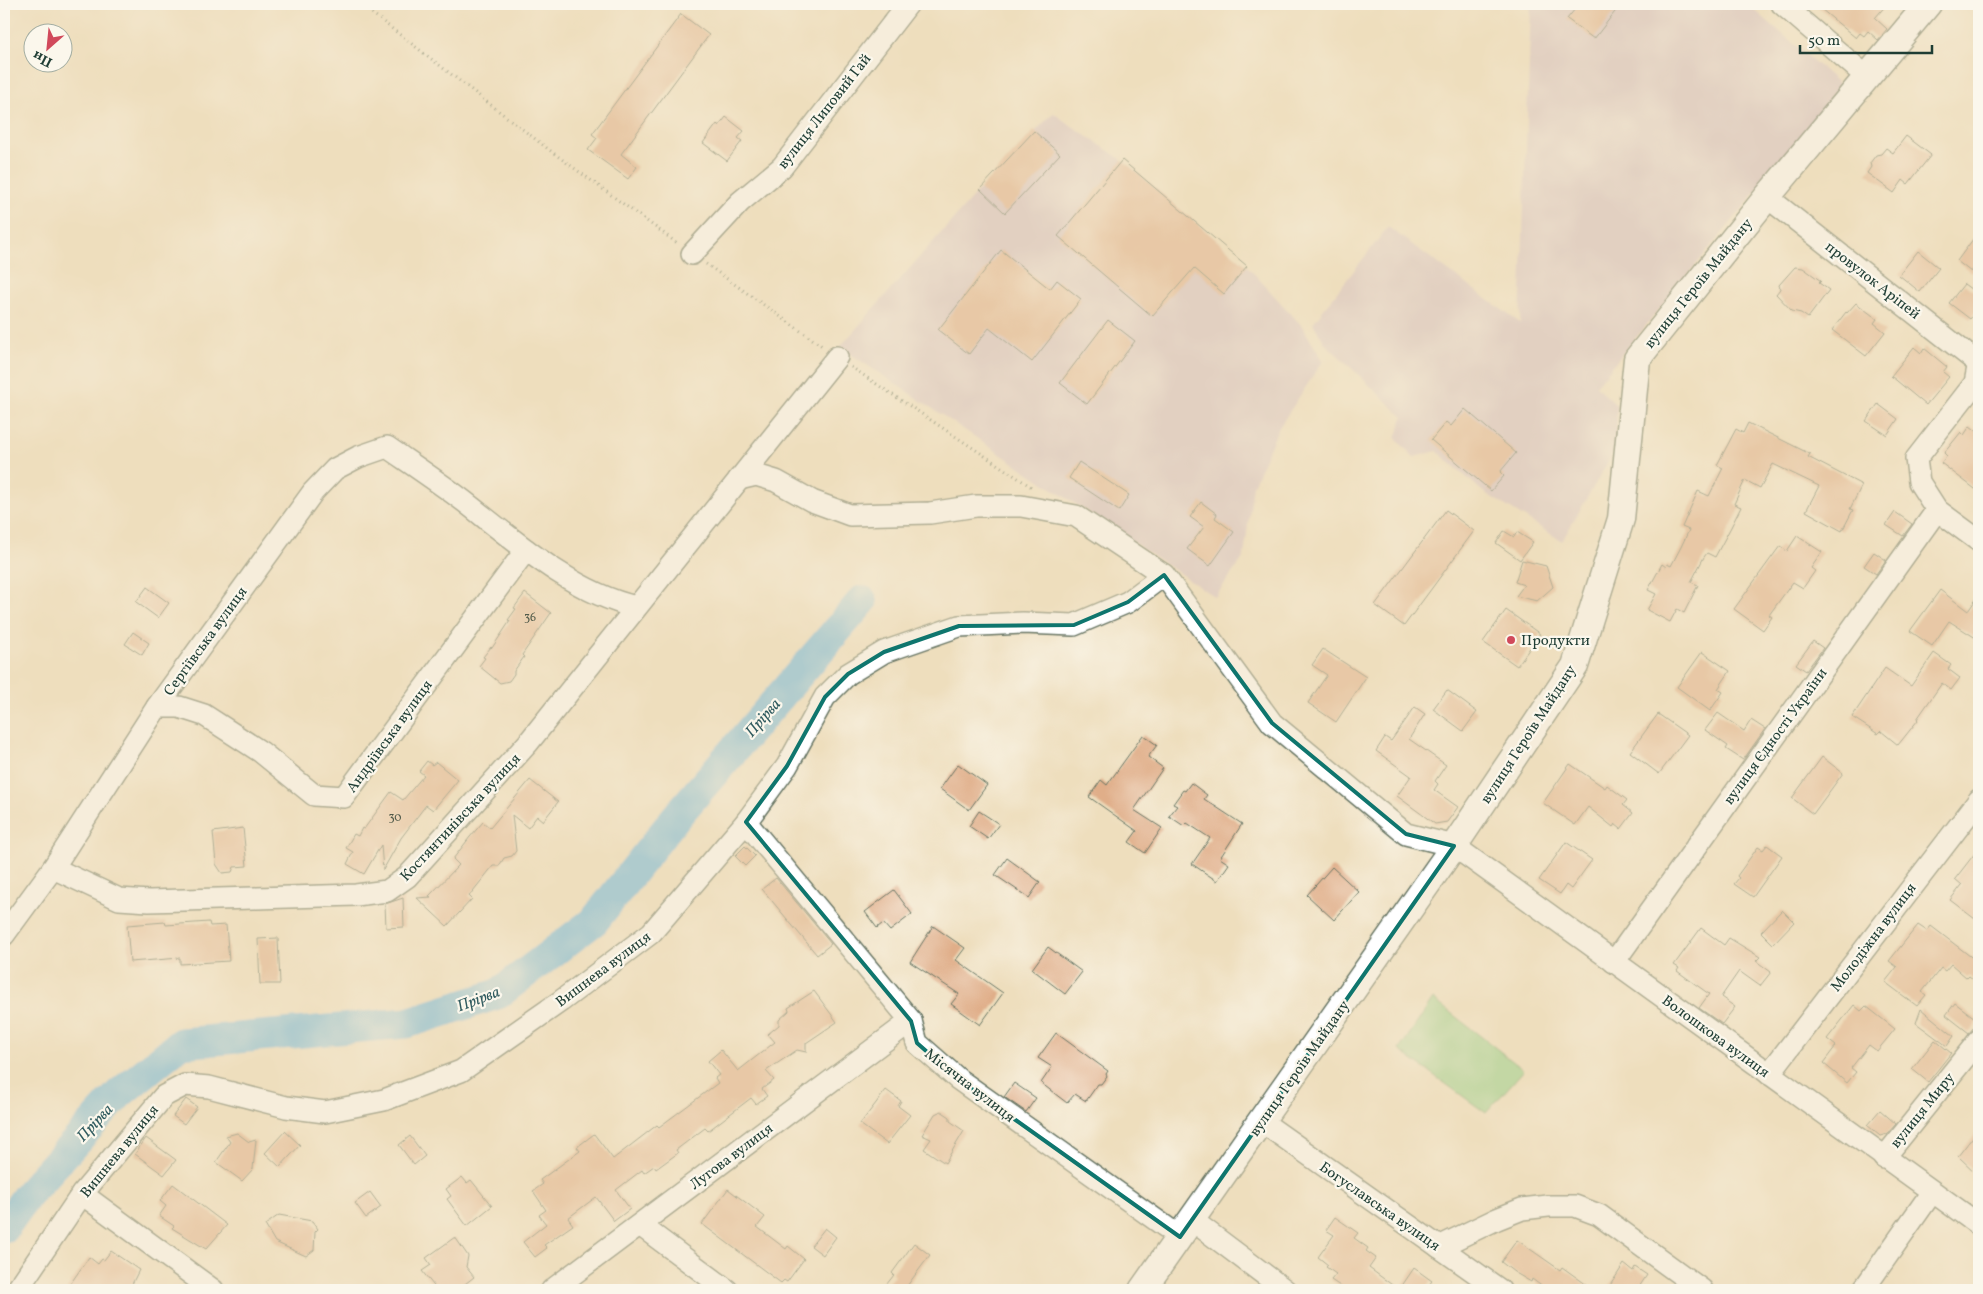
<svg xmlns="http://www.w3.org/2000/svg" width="1983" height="1294" viewBox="0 0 1983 1294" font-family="Vollkorn,serif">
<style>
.industrial{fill:#d2bec5}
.green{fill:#8fce85;stroke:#57865c}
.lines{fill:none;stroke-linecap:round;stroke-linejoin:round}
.river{stroke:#64b4df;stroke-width:31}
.building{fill:#e0ae89}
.minor-casing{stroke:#677564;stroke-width:24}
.tertiary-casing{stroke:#677564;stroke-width:29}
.path{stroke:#677564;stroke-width:3;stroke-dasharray:1 4;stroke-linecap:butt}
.minor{stroke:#fff;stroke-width:21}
.tertiary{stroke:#fff;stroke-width:26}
.marked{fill:none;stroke:#0f766e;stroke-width:4;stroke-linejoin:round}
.poi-dot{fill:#d1495b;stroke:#fbf7ec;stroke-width:2}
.labels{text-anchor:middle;stroke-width:4.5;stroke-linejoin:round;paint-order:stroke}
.number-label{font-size:12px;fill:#4f5949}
.street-label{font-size:15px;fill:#1f3d34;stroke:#fbf7ec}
.poi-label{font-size:15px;fill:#1f3d34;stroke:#fbf7ec;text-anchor:start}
.water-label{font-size:16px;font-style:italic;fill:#305b5f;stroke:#fbf7ec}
</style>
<rect width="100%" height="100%" fill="#fbf7ec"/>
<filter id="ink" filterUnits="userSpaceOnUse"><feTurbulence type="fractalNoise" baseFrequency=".02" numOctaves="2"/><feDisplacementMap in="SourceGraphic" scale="10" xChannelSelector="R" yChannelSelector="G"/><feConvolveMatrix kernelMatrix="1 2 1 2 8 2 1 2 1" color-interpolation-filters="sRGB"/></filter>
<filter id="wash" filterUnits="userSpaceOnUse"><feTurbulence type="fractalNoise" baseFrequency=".0096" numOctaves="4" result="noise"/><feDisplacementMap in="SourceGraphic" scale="20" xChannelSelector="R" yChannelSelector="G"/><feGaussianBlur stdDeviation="1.12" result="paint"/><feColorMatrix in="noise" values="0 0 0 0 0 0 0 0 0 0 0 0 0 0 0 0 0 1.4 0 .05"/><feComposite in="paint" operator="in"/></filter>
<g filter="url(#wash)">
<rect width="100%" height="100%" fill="#eedebd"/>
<g class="industrial">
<polygon points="1531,4 1748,4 1843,87 1596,386 1617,406 1616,448 1562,541 1482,491 1437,451 1414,457 1396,439 1403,417 1325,343 1313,323 1388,227 1520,323"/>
<polygon points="1053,113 1122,160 1247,266 1302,326 1323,361 1278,429 1253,485 1244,557 1215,597 840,347 980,189"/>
</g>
<polygon class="green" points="1433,999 1524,1070 1486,1113 1399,1050"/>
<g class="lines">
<polyline class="river" points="4,1228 29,1193 119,1094 181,1043 407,1023 498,994 594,921 676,817 862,601"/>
</g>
<g id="blocks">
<g class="building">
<polygon points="1579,4 1621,4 1594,39 1567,19"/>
<polygon points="1815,4 1887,4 1875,18 1887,29 1878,40 1868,31 1864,36 1860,33 1856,38"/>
<polygon points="681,14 709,35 621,154 637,167 628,179 588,150 597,138 592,134"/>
<polygon points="726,117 744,131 738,138 742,141 727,161 703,143 717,124 719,126"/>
<polygon points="1034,131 1060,154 1005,213 980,189"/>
<polygon points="1906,136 1931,155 1908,184 1903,180 1894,193 1867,173 1871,167 1870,163 1876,155 1881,154 1886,148 1893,153"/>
<polygon points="1122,160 1247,266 1224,294 1194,268 1152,316 1058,236"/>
<polygon points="1979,231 1979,262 1971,272 1957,261"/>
<polygon points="1001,250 1050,289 1057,280 1081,299 1032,362 989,328 969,354 938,330"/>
<polygon points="1918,251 1939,268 1920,292 1899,275"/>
<polygon points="1795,267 1803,268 1821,281 1819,283 1829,290 1808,318 1801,313 1792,311 1776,294 1780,289 1779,285"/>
<polygon points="1964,284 1979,295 1979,308 1970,319 1949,303"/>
<polygon points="1856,303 1877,319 1874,323 1885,332 1866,356 1832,330 1846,312 1847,313"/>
<polygon points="1108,320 1135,341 1087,404 1060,383"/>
<polygon points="1914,347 1921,353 1924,348 1947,367 1943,372 1949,377 1926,405 1891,376"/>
<polygon points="1878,404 1898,419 1887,435 1866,421"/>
<polygon points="1465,409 1516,453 1500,472 1504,476 1491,491 1431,440 1446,422 1451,426"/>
<polygon points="1748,423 1810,454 1808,457 1862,485 1850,509 1853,510 1842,531 1806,511 1819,486 1773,464 1760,488 1745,480 1734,504 1741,507 1731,527 1715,557 1707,553 1704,557 1691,582 1698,585 1684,613 1677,609 1670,622 1647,610 1656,594 1648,590 1662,564 1666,567 1667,564 1671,566 1681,547 1689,530 1682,527 1698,491 1709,496 1723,468 1717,465 1736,429 1743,433"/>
<polygon points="1970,426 1979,433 1979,492 1941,463 1947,456 1944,453 1961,432 1964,435"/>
<polygon points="1079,462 1129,495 1119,511 1069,478"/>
<polygon points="1201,502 1217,514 1215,518 1234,532 1210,566 1187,549 1204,527 1190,517"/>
<polygon points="1446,510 1474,531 1404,626 1375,605"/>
<polygon points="1895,512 1912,524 1903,536 1886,525"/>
<polygon points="1504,531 1514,537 1517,532 1533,542 1520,560 1496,543"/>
<polygon points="1797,536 1822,552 1811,568 1815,571 1803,588 1793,582 1769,615 1772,617 1763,630 1734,609 1780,546 1787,551"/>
<polygon points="1874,552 1886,560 1876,574 1864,566"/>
<polygon points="1522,560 1546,566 1553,587 1537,601 1516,596 1524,585 1515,582"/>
<polygon points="147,587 169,603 158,618 136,602"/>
<polygon points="1940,590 1968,611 1979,595 1979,640 1949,621 1932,646 1910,631"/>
<polygon points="525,593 551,613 522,655 524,657 514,671 514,674 509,681 500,683 479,666 485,658 483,657 491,647 492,648 510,621 508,620 516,609 514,608"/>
<polygon points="1506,610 1540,634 1517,666 1483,642"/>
<polygon points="133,632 149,643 142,655 125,644"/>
<polygon points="1813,641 1823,648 1806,671 1796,664"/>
<polygon points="1323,649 1366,677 1336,722 1308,703 1327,675 1312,665"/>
<polygon points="1702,652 1730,671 1718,689 1723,692 1710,711 1677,687"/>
<polygon points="1934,653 1951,665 1948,669 1960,678 1951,690 1942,683 1917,719 1918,720 1898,745 1881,731 1878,734 1852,717 1885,668 1911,686"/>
<polygon points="1447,690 1477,712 1463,731 1433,709"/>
<polygon points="1415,707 1425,714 1409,739 1446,765 1435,781 1438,784 1434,790 1458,807 1447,822 1435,824 1397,796 1411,776 1376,751 1385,737 1391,741"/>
<polygon points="1718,713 1744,731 1751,720 1765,729 1743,760 1726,749 1728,746 1705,730"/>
<polygon points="1658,714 1688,735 1659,774 1630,752"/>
<polygon points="1143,735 1157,745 1148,757 1163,768 1134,810 1162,828 1145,853 1129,842 1137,831 1089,797 1101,780 1107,785"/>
<polygon points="1822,757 1843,773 1813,814 1792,798"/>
<polygon points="427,761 432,765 436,762 458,780 433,810 426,805 401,838 383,870 381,845 364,874 347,864 353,852 346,848 354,834 358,836 362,828 364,829 391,792 403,800 424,775 419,771"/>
<polygon points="958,764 987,785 969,810 940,789"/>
<polygon points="1570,764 1605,788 1607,785 1627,800 1623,805 1633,813 1621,829 1615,824 1613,827 1588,807 1575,825 1543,803"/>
<polygon points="530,780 558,802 543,821 537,816 528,828 512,815 516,851 512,856 504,858 499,866 493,866 469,896 472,899 447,926 417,898 431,897 429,896 459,865 453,859 470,837 483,822 490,828"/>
<polygon points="1191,783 1207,795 1204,799 1242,824 1220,858 1229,864 1217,881 1192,864 1210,838 1187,823 1184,826 1169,816 1177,806 1173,804 1183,790 1185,791"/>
<polygon points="979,811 999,824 988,839 969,826"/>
<polygon points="243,828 247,866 234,867 232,872 222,873 216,864 213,832"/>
<polygon points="1566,842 1592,860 1571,889 1566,885 1560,894 1539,880"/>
<polygon points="1767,845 1782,856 1753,897 1734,884 1739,878 1737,876 1758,847 1763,850"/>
<polygon points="745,846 755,856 745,866 735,856"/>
<polygon points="1979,848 1979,922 1950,900 1962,885 1955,879"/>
<polygon points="1007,858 1040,882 1029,898 995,875"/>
<polygon points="1332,867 1359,892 1334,920 1307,895"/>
<polygon points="776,878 831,944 817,955 762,889"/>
<polygon points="894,890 912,914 890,931 883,923 877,928 865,912"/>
<polygon points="403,898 404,927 386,928 385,904"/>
<polygon points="1782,910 1794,922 1773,944 1761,932"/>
<polygon points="165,922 166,925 209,922 210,926 226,925 229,961 180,964 180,958 130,962 127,925"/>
<polygon points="1918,925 1927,931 1931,926 1979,963 1979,984 1969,976 1967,978 1951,964 1945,971 1941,968 1922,992 1926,995 1917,1006 1885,982 1897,967 1889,961"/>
<polygon points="933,926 965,948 956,960 1003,993 980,1025 951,1004 959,994 910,962"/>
<polygon points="1701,928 1724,945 1729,938 1760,957 1756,961 1771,972 1760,986 1739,971 1721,997 1735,1007 1722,1024 1699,1008 1709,994 1677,971 1679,968 1674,965"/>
<polygon points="278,938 280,984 260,984 258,939"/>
<polygon points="1048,947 1082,972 1065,994 1032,969"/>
<polygon points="814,991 837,1022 806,1043 806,1052 797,1050 766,1071 774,1080 762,1089 767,1096 756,1104 751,1098 708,1131 705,1128 676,1150 678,1153 656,1169 654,1166 644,1173 642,1170 616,1190 630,1209 614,1221 596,1197 568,1218 573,1225 544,1245 547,1248 535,1257 523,1242 546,1224 539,1215 546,1210 533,1191 543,1184 540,1180 580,1151 577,1147 594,1134 613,1159 657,1125 659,1127 718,1083 715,1078 719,1075 708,1061 721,1050 738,1071 775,1042 768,1034 779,1025 779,1020 789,1011 788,1008"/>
<polygon points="1955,1003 1979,1021 1969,1033 1946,1015"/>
<polygon points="1854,1005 1861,1011 1866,1006 1895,1029 1877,1051 1869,1045 1851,1068 1856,1072 1847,1083 1823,1063 1836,1046 1827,1039"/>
<polygon points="1921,1009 1954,1036 1947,1046 1916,1023"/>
<polygon points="1056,1033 1108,1071 1106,1074 1107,1076 1101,1084 1098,1084 1086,1101 1075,1094 1067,1103 1041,1083 1052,1067 1038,1058"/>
<polygon points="1935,1040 1951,1053 1928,1082 1912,1069"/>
<polygon points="1014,1083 1036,1098 1026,1112 1004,1097"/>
<polygon points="886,1090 901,1101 898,1106 910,1115 887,1144 860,1124"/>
<polygon points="186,1099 197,1107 184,1124 173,1116"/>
<polygon points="1880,1110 1896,1124 1887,1134 1880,1136 1867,1125"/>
<polygon points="941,1111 950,1117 950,1121 964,1131 945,1163 924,1149 931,1139 922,1135 935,1114"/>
<polygon points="1979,1129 1979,1176 1958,1156"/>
<polygon points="285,1131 300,1145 280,1167 265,1153"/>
<polygon points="237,1133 249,1142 256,1140 253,1169 242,1181 216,1162 230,1142 226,1136"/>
<polygon points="410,1136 425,1156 414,1165 399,1145"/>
<polygon points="146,1138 176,1160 164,1175 135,1154"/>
<polygon points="462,1177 467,1183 471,1180 492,1206 467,1226 447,1199 451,1196 446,1189"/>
<polygon points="173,1184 227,1225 206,1249 172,1228 174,1226 159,1216 166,1206 160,1201"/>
<polygon points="728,1189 765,1217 757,1227 786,1249 788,1246 804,1259 787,1282 784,1280 781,1283 702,1224"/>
<polygon points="370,1192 381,1207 366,1218 355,1203"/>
<polygon points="279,1215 312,1221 318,1229 315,1232 314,1250 306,1256 275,1242 265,1225"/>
<polygon points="1335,1217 1358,1233 1354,1238 1368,1248 1366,1251 1376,1258 1369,1268 1399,1290 1414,1268 1432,1281 1425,1290 1346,1290 1331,1280 1336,1274 1326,1267 1328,1265 1318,1257 1334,1235 1326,1230"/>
<polygon points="825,1228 836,1237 823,1255 811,1246"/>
<polygon points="455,1237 468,1256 466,1267 474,1277 457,1290 437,1290 422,1271 431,1265 426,1258"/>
<polygon points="1517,1240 1560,1270 1562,1267 1594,1290 1547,1290 1532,1279 1531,1282 1514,1272 1501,1262"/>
<polygon points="914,1243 930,1255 904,1290 882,1290 894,1275 892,1273"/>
<polygon points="111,1251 139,1270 129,1290 66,1290 89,1257 98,1264 102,1259 104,1260"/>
<polygon points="1624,1264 1633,1271 1635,1267 1647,1275 1637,1290 1607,1290"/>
</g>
</g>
</g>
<g filter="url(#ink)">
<use href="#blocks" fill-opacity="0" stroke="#677564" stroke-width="1"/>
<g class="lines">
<defs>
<g id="minor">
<polyline points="1782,4 1867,77"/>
<polyline points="1767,197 1978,363"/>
<polyline points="692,254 740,202 782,167 908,4"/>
<polyline points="1979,362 1975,383 1916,459 1919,482 1937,510 1979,541"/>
<polyline points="739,479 756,475 776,481 812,501 850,515 930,513 976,506 1021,506 1076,516 1164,575 1272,723 1406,834 1454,846 1979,1225"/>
<polyline points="157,707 179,707 204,715 261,752 314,795 344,797 526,550"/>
<polyline points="746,822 911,1021 917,1043 958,1079 1180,1237"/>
<path d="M53,868L157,707L313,492L335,469L358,457L387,447C413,465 440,483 465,502C515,541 573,593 636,607"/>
<polyline points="4,935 53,868 119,899 149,901 356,895 387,891 407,877 528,743 837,357"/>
<polyline points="1614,962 1937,510"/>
<polyline points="1769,1074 1979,800"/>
<polyline points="1261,1121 1500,1290"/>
<polyline points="1884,1158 1979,1040"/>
<polyline points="82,1194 213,1290"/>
<polyline points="1192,1220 1285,1290"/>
<polyline points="640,1225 727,1290"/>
<polyline points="1439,1247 1497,1219 1522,1209 1548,1206 1575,1206 1599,1215 1702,1290"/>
<polyline points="17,1290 82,1194 164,1096 185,1085 209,1087 286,1107 325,1112 384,1100 461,1071 561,1001 651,933 746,822 787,766 825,697 848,674 884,652 959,626 1023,623 1074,625 1128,602 1164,575"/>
<polyline points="552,1290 911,1021"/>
<polyline points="1863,1290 1932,1192"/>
</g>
<polyline id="tertiary" points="1142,1290 1454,846 1575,666 1621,519 1637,359 1767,197 1928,4"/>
</defs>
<use href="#minor" class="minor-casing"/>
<use href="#tertiary" class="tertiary-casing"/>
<g class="path">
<polyline points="360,4 552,152 677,243"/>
<polyline points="706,264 822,346"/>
<polyline points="851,367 1033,488"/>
</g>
<use href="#minor" class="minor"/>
<use href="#tertiary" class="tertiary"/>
</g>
</g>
<path d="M0 0H1983V1294H0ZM1164,575L1272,723L1406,834L1454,846L1180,1237L958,1079L917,1043L911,1021L746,822L787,766L825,697L848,674L884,652L959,626L1074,625L1128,602Z" fill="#eedebd" fill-opacity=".55" fill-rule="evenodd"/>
<path class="marked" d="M1164,575L1272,723L1406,834L1454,846L1180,1237L958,1079L917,1043L911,1021L746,822L787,766L825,697L848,674L884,652L959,626L1074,625L1128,602Z"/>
<circle class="poi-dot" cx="1511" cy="640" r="5"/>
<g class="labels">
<g class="number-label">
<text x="530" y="621">36</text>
<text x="395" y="821">30</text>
</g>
<g class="street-label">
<text transform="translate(824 111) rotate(-52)" y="5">вулиця Липовий Гай</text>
<text transform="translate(1873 280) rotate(38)" y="5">провулок Аріпей</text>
<text transform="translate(1698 283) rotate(-51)" y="5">вулиця Героїв Майдану</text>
<text transform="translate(205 641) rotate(-54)" y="5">Сергіївська вулиця</text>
<text transform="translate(1528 734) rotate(-57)" y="5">вулиця Героїв Майдану</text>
<text transform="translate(389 736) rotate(-54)" y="5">Андріївська вулиця</text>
<text transform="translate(1775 736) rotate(-54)" y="5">вулиця Єдності України</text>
<text transform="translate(460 817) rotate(-47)" y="5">Костянтинівська вулиця</text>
<text transform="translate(1873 937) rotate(-53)" y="5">Молодіжна вулиця</text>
<text transform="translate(603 969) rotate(-37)" y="5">Вишнева вулиця</text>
<text transform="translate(1716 1036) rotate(36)" y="5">Волошкова вулиця</text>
<text transform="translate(1299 1068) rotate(-55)" y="5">вулиця Героїв Майдану</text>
<text transform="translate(970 1085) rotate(38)" y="5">Місячна вулиця</text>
<text transform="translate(1922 1110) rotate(-51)" y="5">вулиця Миру</text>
<text transform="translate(119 1151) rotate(-51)" y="5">Вишнева вулиця</text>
<text transform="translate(731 1156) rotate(-37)" y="5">Лугова вулиця</text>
<text transform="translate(1380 1206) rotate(35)" y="5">Богуславська вулиця</text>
</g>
<g class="poi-label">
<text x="1521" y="645">Продукти</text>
</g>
<g class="water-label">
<text transform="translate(762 717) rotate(-49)" y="6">Прірва</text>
<text transform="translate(478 998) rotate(-21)" y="6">Прірва</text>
<text transform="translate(94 1122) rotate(-47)" y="6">Прірва</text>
</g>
</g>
<rect width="1983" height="1294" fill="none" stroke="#fbf7ec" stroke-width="20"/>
<g transform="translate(48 48) rotate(207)"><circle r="24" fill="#fbf7ec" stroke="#a3ada2"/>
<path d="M0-4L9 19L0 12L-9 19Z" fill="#d1495b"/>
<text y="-8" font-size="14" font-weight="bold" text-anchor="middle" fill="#1f3d34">Пн</text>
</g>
<path d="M1800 45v8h132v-8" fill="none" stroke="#1f3d34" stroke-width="2.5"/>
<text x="1808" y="45" font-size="15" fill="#1f3d34" stroke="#fbf7ec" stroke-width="4" paint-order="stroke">50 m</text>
</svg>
